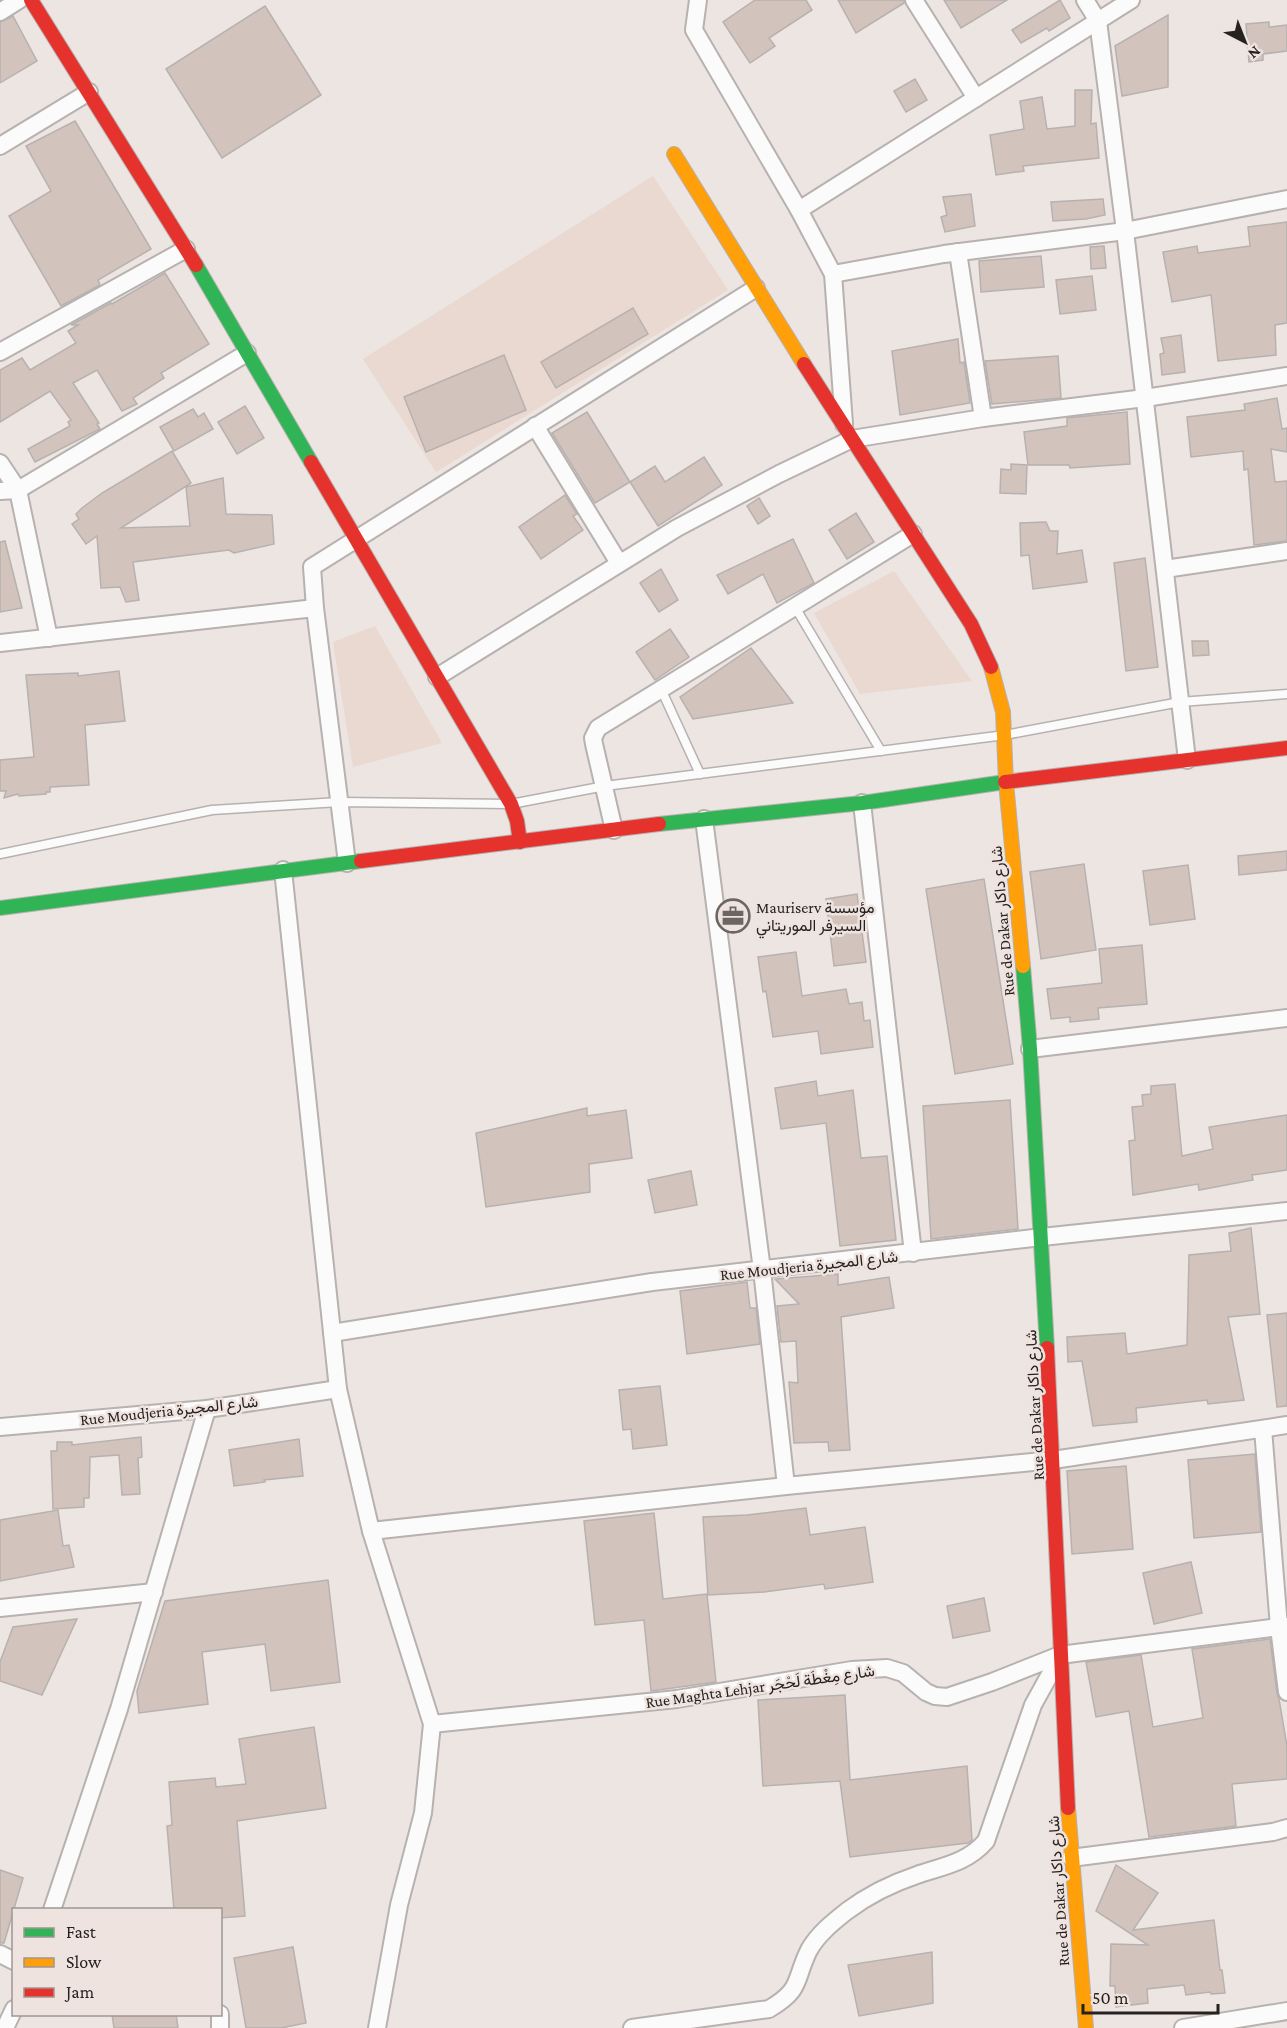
<svg xmlns="http://www.w3.org/2000/svg" width="1287" height="2028" viewBox="0 0 1287 2028" font-family="'Crimson Pro',Vazirmatn,serif">
<style>
.commercial{fill:#e9d9d1}
.building{fill:#d3c3bd;stroke:#b7b1af;stroke-width:1.5}
.lines{fill:none;stroke-linecap:round;stroke-linejoin:round}
.lane-casing{stroke:#b7b1af;stroke-width:11}
.street-casing{stroke:#b7b1af;stroke-width:20}
.fast-casing{stroke:#b7b1af;stroke-width:16}
.slow-casing{stroke:#b7b1af;stroke-width:16}
.jam-casing{stroke:#b7b1af;stroke-width:16}
.lane{stroke:#fcfbfb;stroke-width:8}
.street{stroke:#fcfbfb;stroke-width:16}
.fast{stroke:#30b455;stroke-width:14}
.slow{stroke:#ff9f0a;stroke-width:14}
.jam{stroke:#e5322d;stroke-width:14}
.labels{text-anchor:middle;stroke-width:5;stroke-linejoin:round;paint-order:stroke}
.poi-label{font-size:16px;fill:#262220;stroke:#efe3df;text-anchor:start}
.street-label{font-size:16px;fill:#262220;stroke:#efe3df}
</style>
<rect width="100%" height="100%" fill="#ece5e2"/>
<g class="commercial">
<polygon points="653,176 728,290 436,472 363,359"/>
<polygon points="894,571 972,681 860,694 814,613"/>
<polygon points="375,626 442,743 353,767 333,642"/>
</g>
<g class="building">
<polygon points="755,0 806,0 812,10 769,38 775,46 750,63 723,22"/>
<polygon points="838,0 904,0 904,3 856,33"/>
<polygon points="944,0 1007,0 961,28"/>
<polygon points="1060,0 1070,18 1049,31 1047,28 1021,43 1012,30"/>
<polygon points="265,6 321,95 222,158 166,69"/>
<polygon points="1168,15 1168,87 1122,96 1115,46"/>
<polygon points="13,16 37,61 0,83 0,22"/>
<polygon points="1269,22 1269,27 1287,25 1287,51 1263,54 1263,60 1249,62 1246,24"/>
<polygon points="915,79 927,100 906,112 894,91"/>
<polygon points="1075,90 1092,90 1091,124 1096,123 1099,158 1023,166 1024,171 996,175 990,135 1024,129 1020,101 1042,97 1047,129 1075,126"/>
<polygon points="75,121 151,249 98,280 100,285 61,306 9,216 51,191 26,146"/>
<polygon points="971,194 975,226 945,232 941,217 947,215 943,197"/>
<polygon points="1103,199 1105,215 1086,219 1053,221 1051,202"/>
<polygon points="1287,222 1287,323 1275,325 1276,355 1218,361 1211,295 1172,302 1163,252 1197,246 1198,253 1250,246 1248,227"/>
<polygon points="1104,246 1106,268 1091,269 1090,247"/>
<polygon points="1041,256 1044,287 981,292 979,261"/>
<polygon points="165,273 209,344 161,373 164,378 133,398 137,404 122,411 97,370 73,383 99,423 97,424 100,429 35,462 28,449 70,426 68,422 71,420 50,391 0,422 0,370 22,358 30,370 76,343 68,331 78,325 71,325 111,303 112,304"/>
<polygon points="1092,276 1096,310 1060,314 1056,280"/>
<polygon points="633,308 648,334 556,388 541,362"/>
<polygon points="1181,335 1185,372 1162,375 1160,354 1164,353 1161,338"/>
<polygon points="958,339 960,363 964,362 970,403 900,415 892,351"/>
<polygon points="504,355 526,410 426,452 404,397"/>
<polygon points="1058,356 1061,398 992,404 985,361"/>
<polygon points="1277,398 1282,429 1287,428 1287,452 1271,449 1275,482 1287,481 1287,541 1254,545 1248,469 1244,470 1243,451 1191,457 1187,417 1245,410 1244,404"/>
<polygon points="245,406 264,438 237,454 218,422"/>
<polygon points="193,409 198,417 204,413 213,429 174,451 160,427"/>
<polygon points="587,412 630,482 595,503 552,433"/>
<polygon points="1127,412 1130,464 1070,468 1069,465 1028,465 1024,432 1067,426 1067,418"/>
<polygon points="172,451 191,483 121,528 190,526 186,487 223,478 226,514 272,515 274,544 234,553 229,550 133,562 139,600 126,602 120,587 101,588 97,536 86,544 72,524 79,519 76,514 82,508 102,493"/>
<polygon points="704,457 722,485 658,526 630,482 655,466 665,482"/>
<polygon points="1011,464 1027,465 1026,494 1000,493 1001,469 1011,470"/>
<polygon points="565,495 577,514 573,516 583,530 541,559 519,527"/>
<polygon points="759,498 770,516 758,524 747,506"/>
<polygon points="856,513 874,542 847,559 829,530"/>
<polygon points="1046,522 1050,531 1058,531 1057,554 1082,550 1087,582 1033,589 1029,555 1021,556 1020,523"/>
<polygon points="793,539 814,583 777,603 763,574 728,594 717,575"/>
<polygon points="5,541 22,608 0,612 0,542"/>
<polygon points="1145,558 1158,667 1126,671 1114,563"/>
<polygon points="661,569 678,600 659,612 640,583"/>
<polygon points="670,629 689,657 655,680 636,652"/>
<polygon points="1192,641 1208,641 1209,655 1193,656"/>
<polygon points="751,648 793,703 693,719 680,697"/>
<polygon points="119,671 125,721 85,725 89,785 50,787 50,792 46,792 46,794 19,796 18,794 4,798 6,791 0,791 0,760 34,757 26,675 78,673 78,676"/>
<polygon points="1287,851 1287,870 1239,875 1238,856"/>
<polygon points="1084,864 1096,950 1041,959 1030,872"/>
<polygon points="1188,865 1195,919 1150,925 1143,871"/>
<polygon points="984,879 1013,1064 955,1074 926,889"/>
<polygon points="857,894 866,962 834,966 826,899"/>
<polygon points="1142,945 1147,1004 1098,1008 1099,1019 1070,1022 1070,1017 1051,1019 1047,989 1102,983 1099,949"/>
<polygon points="796,952 802,996 846,989 849,1004 862,1002 864,1021 870,1020 873,1047 821,1054 818,1031 773,1037 766,991 763,992 758,957"/>
<polygon points="816,1081 818,1096 853,1090 861,1158 887,1156 896,1240 840,1246 826,1123 781,1129 775,1088"/>
<polygon points="1175,1084 1182,1156 1213,1149 1209,1127 1287,1115 1287,1170 1252,1175 1253,1180 1199,1190 1198,1184 1133,1195 1129,1141 1135,1140 1132,1107 1143,1106 1142,1095 1151,1094 1151,1086"/>
<polygon points="1010,1100 1018,1229 931,1239 923,1106"/>
<polygon points="587,1108 587,1116 626,1110 632,1158 589,1164 590,1192 486,1207 476,1133"/>
<polygon points="691,1171 697,1205 655,1213 648,1180"/>
<polygon points="1251,1228 1260,1314 1228,1317 1244,1400 1208,1404 1207,1400 1136,1408 1137,1422 1093,1426 1082,1361 1068,1362 1067,1337 1125,1333 1127,1354 1187,1345 1189,1255 1231,1251 1229,1233"/>
<polygon points="838,1274 838,1285 889,1277 894,1308 841,1317 850,1450 829,1451 828,1442 794,1443 789,1382 798,1383 796,1341 781,1342 777,1306 799,1304 775,1279"/>
<polygon points="747,1282 750,1308 756,1308 760,1344 687,1354 680,1291"/>
<polygon points="1287,1313 1287,1406 1277,1407 1267,1315"/>
<polygon points="660,1386 667,1445 633,1449 631,1429 623,1430 619,1390"/>
<polygon points="141,1437 142,1457 138,1458 140,1494 122,1495 119,1455 90,1457 89,1498 84,1498 84,1507 53,1509 51,1451 57,1451 57,1442 72,1442 72,1445"/>
<polygon points="299,1439 303,1476 264,1480 265,1482 234,1486 229,1450"/>
<polygon points="1255,1454 1261,1532 1194,1538 1188,1460"/>
<polygon points="1126,1466 1133,1549 1072,1554 1067,1471"/>
<polygon points="806,1508 810,1535 865,1527 873,1582 825,1589 824,1584 764,1592 708,1595 703,1517 747,1515"/>
<polygon points="58,1510 63,1546 69,1545 74,1567 0,1581 0,1520"/>
<polygon points="654,1513 663,1599 707,1594 716,1682 651,1691 644,1620 595,1625 584,1521"/>
<polygon points="1191,1562 1202,1613 1154,1624 1143,1573"/>
<polygon points="328,1580 340,1682 271,1691 265,1644 202,1652 208,1704 139,1713 137,1691 165,1601"/>
<polygon points="984,1598 990,1631 953,1638 947,1606"/>
<polygon points="77,1619 42,1695 0,1681 0,1662 13,1627"/>
<polygon points="1270,1639 1277,1693 1279,1699 1287,1746 1287,1779 1232,1784 1236,1826 1149,1837 1129,1711 1096,1717 1086,1662 1141,1655 1153,1727 1203,1718 1192,1649"/>
<polygon points="845,1695 850,1780 967,1766 972,1840 968,1843 850,1857 840,1781 763,1786 758,1700"/>
<polygon points="314,1727 326,1808 237,1821 245,1916 220,1918 220,1910 174,1910 167,1826 172,1825 169,1782 215,1778 216,1787 246,1784 239,1739"/>
<polygon points="1116,1865 1158,1893 1133,1930 1214,1920 1220,1970 1222,1970 1225,1993 1211,1994 1210,1992 1186,1995 1184,1985 1147,1989 1148,2003 1116,2007 1115,1986 1110,1986 1111,1944 1148,1945 1096,1911"/>
<polygon points="0,1870 23,1878 4,1943 0,1943"/>
<polygon points="293,1947 306,2023 281,2028 246,2028 234,1958"/>
<polygon points="932,1952 933,2003 859,2016 848,1965"/>
<polygon points="112,2014 176,2014 178,2028 114,2028"/>
</g>
<g class="lines">
<defs>
<g id="lane">
<polyline points="795,607 881,751"/>
<polyline points="661,689 700,774"/>
<polyline points="0,854 212,810 339,802 511,804 605,786 1005,735 1180,702 1287,694"/>
</g>
<g id="street">
<polyline points="698,0 694,30 799,210"/>
<polyline points="914,0 976,98"/>
<polyline points="1085,0 1098,21 1125,231 1187,760"/>
<polyline points="0,12 19,0"/>
<polyline points="0,146 89,92"/>
<polyline points="958,252 983,418"/>
<polyline points="833,274 944,254 1125,231 1287,199"/>
<polyline points="0,352 186,249"/>
<polyline points="844,424 833,274 799,210 1131,0"/>
<polyline points="535,426 619,563"/>
<polyline points="0,463 18,490 49,638"/>
<polyline points="0,491 18,490 247,353"/>
<polyline points="1165,569 1287,551"/>
<polyline points="0,643 315,608"/>
<polyline points="437,677 677,528 779,474 852,439 983,418 1145,398 1287,376"/>
<polyline points="862,803 913,1253"/>
<polyline points="704,819 762,1270 786,1486"/>
<polyline points="614,830 594,744 593,738 598,728 913,534"/>
<polyline points="347,863 315,608 312,567 756,288"/>
<polyline points="283,870 338,1389 371,1531 432,1724 423,1813 399,1905 377,2028"/>
<polyline points="1030,1049 1287,1018"/>
<polyline points="332,1333 652,1282 1042,1237 1287,1211"/>
<polyline points="0,1427 207,1409 338,1389"/>
<polyline points="1263,1429 1279,1627 1287,1692"/>
<polyline points="371,1531 786,1486 1053,1460 1287,1425"/>
<polyline points="0,1608 154,1592"/>
<polyline points="432,1724 677,1699 852,1670 887,1668 903,1673 926,1692 935,1696 947,1697 992,1682 1060,1655 1287,1626"/>
<polyline points="1071,1858 1273,1832 1287,1828"/>
<polyline points="52,1910 119,1709 207,1409"/>
<polyline points="0,1954 14,1961"/>
<polyline points="220,2014 220,2028"/>
<polyline points="5,2028 14,2009"/>
<path d="M632,2028L769,2009C803,1989 794,1980 809,1950C818,1934 833,1922 847,1911C867,1896 893,1883 917,1875C943,1866 967,1863 986,1841L1033,1705L1060,1656"/>
<polyline points="1183,2028 1287,2011"/>
</g>
<g id="fast">
<polyline points="196,265 311,462"/>
<polyline points="659,824 862,803 1005,782"/>
<polyline points="0,908 361,861"/>
<polyline points="1023,966 1030,1049 1047,1348"/>
</g>
<g id="slow">
<polyline points="674,154 804,364"/>
<polyline points="991,667 1003,712 1006,782 1023,966"/>
<polyline points="1068,1808 1086,2028"/>
</g>
<g id="jam">
<polyline points="31,0 196,265"/>
<polyline points="804,364 971,624 991,667"/>
<polyline points="311,462 511,804 517,821 520,842"/>
<polyline points="1005,782 1287,748"/>
<polyline points="361,861 659,824"/>
<polyline points="1047,1348 1068,1808"/>
</g>
</defs>
<use href="#lane" class="lane-casing"/>
<use href="#street" class="street-casing"/>
<use href="#fast" class="fast-casing"/>
<use href="#slow" class="slow-casing"/>
<use href="#jam" class="jam-casing"/>
<use href="#lane" class="lane"/>
<use href="#street" class="street"/>
<use href="#fast" class="fast"/>
<use href="#slow" class="slow"/>
<use href="#jam" class="jam"/>
</g>
<defs>
<symbol id="office-ring" viewBox="-11 -11 22 22"><circle r="9.5" fill="#efe3df" stroke="#6b6664" stroke-width="1.5"/><path d="M-6-3h4V-5.5h4V-3h4V5H-6ZM-1-4.5V-3h2v-1.5ZM-6 0V1H6V0Z" fill="#6b6664"/></symbol>
</defs>
<g fill-rule="evenodd">
<use href="#office-ring" x="714" y="897" width="38" height="38"/>
</g>
<g class="labels">
<g class="poi-label">
<text x="756" y="913">Mauriserv مؤسسة<tspan x="756" dy="18">السيرفر الموريتاني</tspan></text>
</g>
<g class="street-label">
<text transform="translate(1002 921) rotate(-95)" y="6">Rue de Dakar شارع داكار</text>
<text transform="translate(809 1265) rotate(-6)" y="6">Rue Moudjeria شارع المجيرة</text>
<text transform="translate(1034 1405) rotate(-93)" y="6">Rue de Dakar شارع داكار</text>
<text transform="translate(169 1410) rotate(-6)" y="6">Rue Moudjeria شارع المجيرة</text>
<text transform="translate(760 1686) rotate(-8)" y="6">Rue Maghta Lehjar شارع مِغْطَة لَحْجَر</text>
<text transform="translate(1058 1891) rotate(-94)" y="6">Rue de Dakar شارع داكار</text>
</g>
</g>
<rect x="12" y="1908" width="210" height="108" fill="#efe3df" stroke="#9f9693" stroke-width="1.5"/>
<rect x="24" y="1928" width="30" height="9" fill="#30b455" stroke="#9f9693" stroke-width="1.5"/>
<text x="66" y="1938" font-size="18" fill="#262220">Fast</text>
<rect x="24" y="1958" width="30" height="9" fill="#ff9f0a" stroke="#9f9693" stroke-width="1.5"/>
<text x="66" y="1968" font-size="18" fill="#262220">Slow</text>
<rect x="24" y="1988" width="30" height="9" fill="#e5322d" stroke="#9f9693" stroke-width="1.5"/>
<text x="66" y="1998" font-size="18" fill="#262220">Jam</text>
<g transform="translate(1245 42) rotate(138)" stroke="#efe3df" stroke-width="4.5" paint-order="stroke">
<path d="M0-4.5L10 22L0 15L-10 22Z" fill="#262220"/>
<text y="-9" font-size="16" font-weight="bold" text-anchor="middle" fill="#262220">N</text>
</g>
<path d="M1083 2004v9h135v-9" fill="none" stroke="#262220" stroke-width="3"/>
<text x="1092" y="2004" font-size="18" fill="#262220" stroke="#efe3df" stroke-width="4.5" paint-order="stroke">50 m</text>
</svg>
